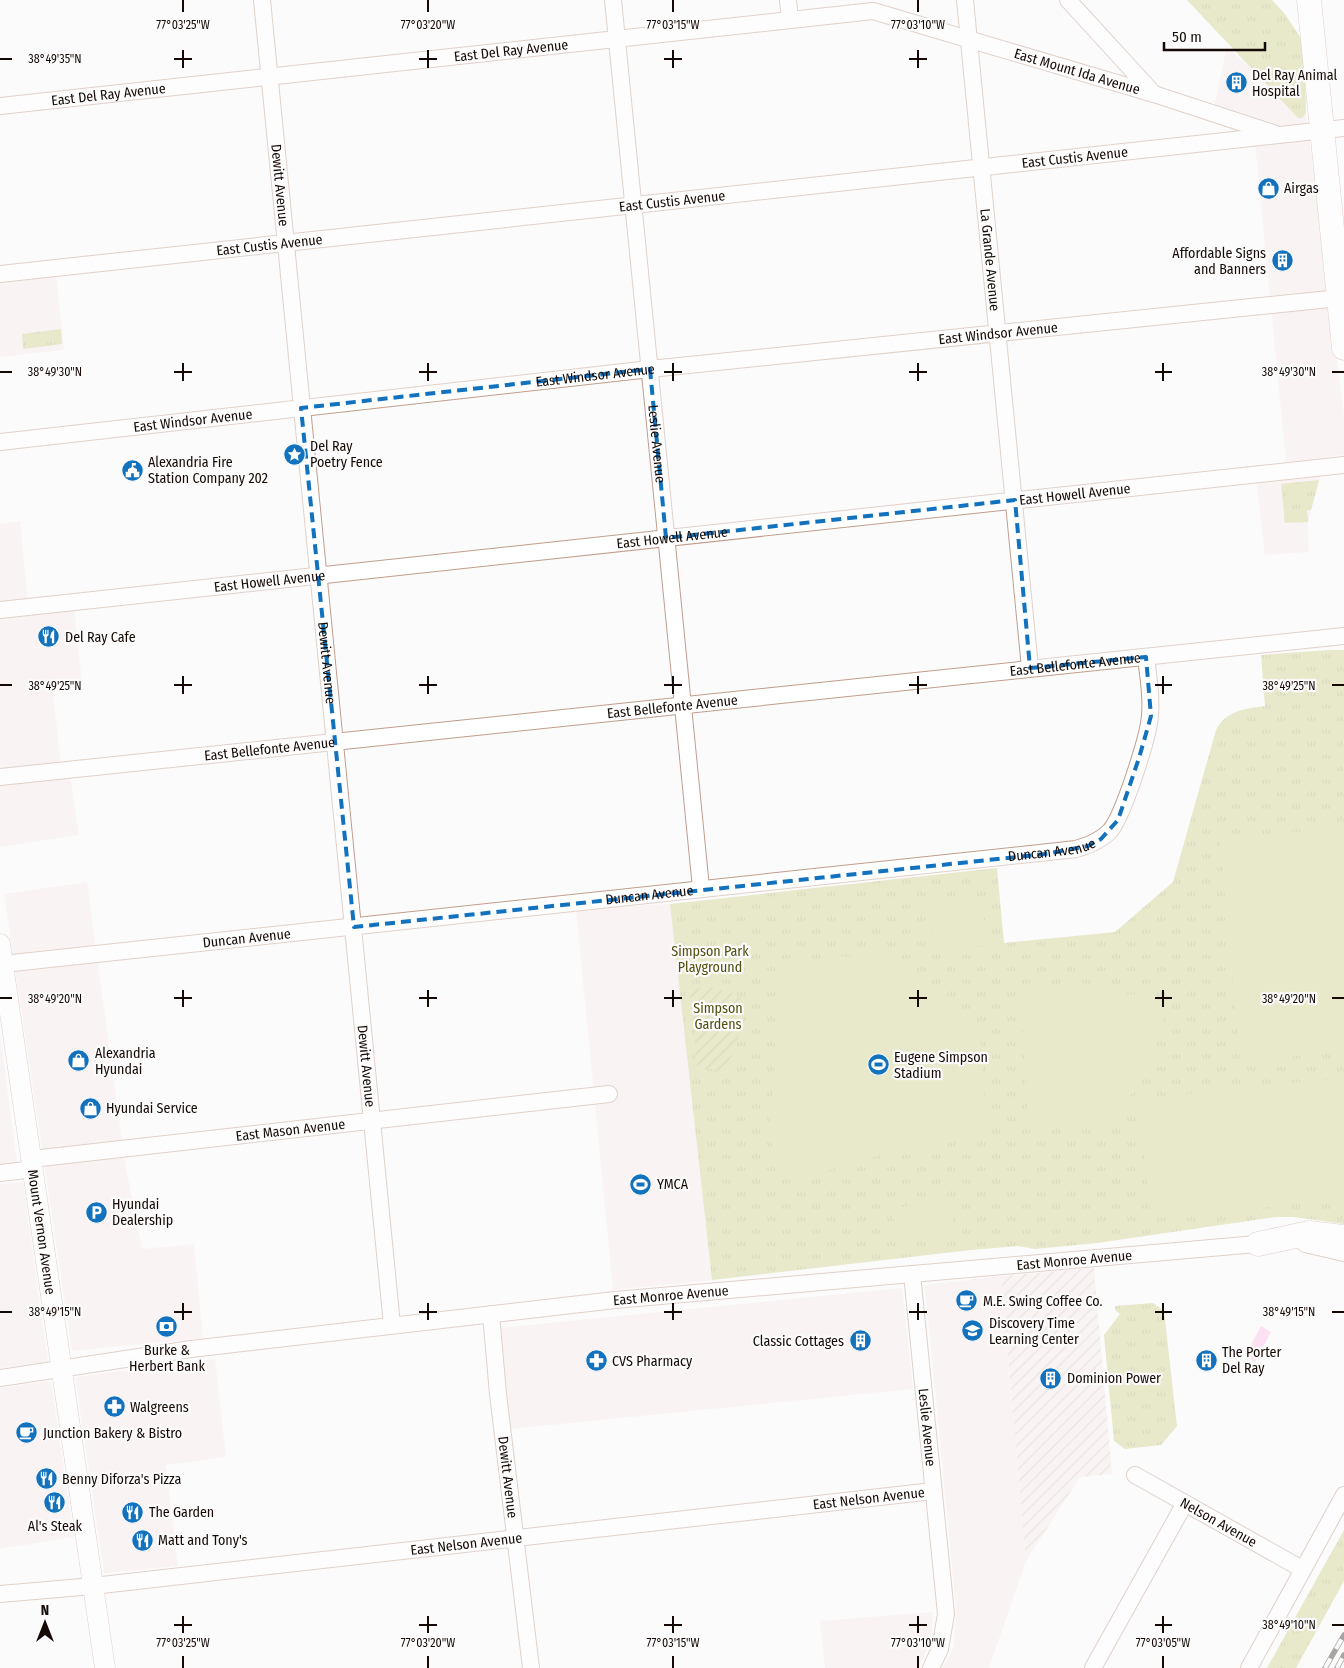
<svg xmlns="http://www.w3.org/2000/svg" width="1344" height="1668" viewBox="0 0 1344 1668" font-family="'Fira Sans Condensed',sans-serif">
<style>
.built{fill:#f5ece8}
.industrial{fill:url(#industrial-furrows)}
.grass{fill:url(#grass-tufts)}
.garden{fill:url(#garden-furrows)}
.pitch{fill:#d0d18f}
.water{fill:#ffbfe4}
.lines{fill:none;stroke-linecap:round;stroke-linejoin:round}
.minor-casing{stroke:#c09d8e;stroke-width:18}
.major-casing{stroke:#c09d8e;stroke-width:21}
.highway-casing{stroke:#c09d8e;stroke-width:25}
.minor{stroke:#fff;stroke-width:16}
.major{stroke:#fff;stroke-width:20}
.highway{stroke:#fff;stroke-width:24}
.rail-casing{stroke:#443b37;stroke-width:5.5}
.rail{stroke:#fbfbfb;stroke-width:4;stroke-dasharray:11;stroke-linecap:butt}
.marked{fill:none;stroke:#1372be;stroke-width:4;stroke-dasharray:10 6;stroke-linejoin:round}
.ticks{fill:none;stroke:#140904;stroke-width:2}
.labels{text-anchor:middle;stroke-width:4.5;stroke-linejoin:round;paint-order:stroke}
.street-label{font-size:14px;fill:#140904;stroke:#fbfbfb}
.poi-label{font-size:14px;fill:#140904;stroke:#fbfbfb;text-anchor:start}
.park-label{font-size:14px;fill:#504f0e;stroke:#fbfbfb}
.ticks-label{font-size:12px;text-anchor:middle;fill:#140904;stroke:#fbfbfb;stroke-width:4.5;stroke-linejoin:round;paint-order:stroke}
</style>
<defs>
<pattern id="industrial-furrows" width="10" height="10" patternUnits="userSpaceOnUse" patternTransform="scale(1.25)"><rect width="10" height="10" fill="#f5ece8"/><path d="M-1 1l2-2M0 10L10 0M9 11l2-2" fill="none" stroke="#d1c9c5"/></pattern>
<pattern id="grass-tufts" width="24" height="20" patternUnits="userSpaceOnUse" patternTransform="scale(1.25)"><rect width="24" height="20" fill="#d0d18f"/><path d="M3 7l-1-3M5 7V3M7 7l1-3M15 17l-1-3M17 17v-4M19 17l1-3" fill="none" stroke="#b2b27a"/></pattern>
<pattern id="garden-furrows" width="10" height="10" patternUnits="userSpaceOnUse" patternTransform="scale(1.25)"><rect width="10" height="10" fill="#d0d18f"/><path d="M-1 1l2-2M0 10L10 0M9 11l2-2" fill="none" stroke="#b2b27a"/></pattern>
</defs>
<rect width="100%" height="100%" fill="#fbfbfb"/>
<g class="built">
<polygon points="1227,46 1302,118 1306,113 1344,415 1344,455 1286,462 1255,143 1212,116"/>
<polygon points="56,274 64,350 0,357 0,280"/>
<polygon points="1321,473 1308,522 1309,552 1265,555 1256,479"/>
<polygon points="20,521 29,613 74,609 82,683 52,686 61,764 0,769 0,524"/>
<polygon points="70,776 79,835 0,847 0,784"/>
<polygon points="87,882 125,1163 142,1249 194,1244 203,1338 72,1351 4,894"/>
<polygon points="670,904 712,1280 613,1290 576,909"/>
<polygon points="0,1033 17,1163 0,1165"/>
<polygon points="23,1182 48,1362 0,1368 0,1184"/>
<polygon points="1001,1276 1026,1561 989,1668 943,1668 954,1646 956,1609 925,1285"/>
<polygon points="902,1288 913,1389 510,1429 499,1328"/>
<polygon points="215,1359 226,1457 166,1465 178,1566 104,1573 75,1377"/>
<polygon points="51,1381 74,1537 0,1549 0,1388"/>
<polygon points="933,1612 931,1639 923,1659 917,1668 825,1668 820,1621"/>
</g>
<polygon class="industrial" points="1094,1268 1112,1474 1080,1477 1026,1561 1001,1276"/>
<g class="grass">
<polygon points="1187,0 1272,0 1285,14 1304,43 1306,113 1302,118 1298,118"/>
<polygon points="61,329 62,344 23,349 22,334"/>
<polygon points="1319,480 1311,510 1307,510 1308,522 1285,523 1281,484"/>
<path d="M1328,650H1344V1224L1294,1217H1276L1097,1243L1035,1249L1018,1246L971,1250L712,1280L670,904L997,868L1004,943L1115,932L1173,882L1216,730C1227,710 1244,709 1265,706L1261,655Z"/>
<polygon points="1153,1303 1164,1311 1177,1426 1161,1445 1125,1449 1114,1441 1104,1335 1120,1314 1115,1310 1115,1306"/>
<polygon points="1344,1530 1344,1581 1296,1668 1267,1668"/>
</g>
<path class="garden" d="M711,987L742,997C747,1023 733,1051 724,1076L712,1069L697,1070L690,989Z"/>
<g class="pitch">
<polygon points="1344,828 1344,1052 1240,1061 1220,839"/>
<polygon points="982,896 986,945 963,947 959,898"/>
<polygon points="953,899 958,947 934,949 930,901"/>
<polygon points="876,954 901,965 931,986 959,1013 981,1042 987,1136 862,1159 816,1175 798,1172 777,1155 769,1137 774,1087 776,962"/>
<path d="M1036,983L1170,999C1161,1033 1137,1106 1103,1121L1029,1130L1021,996Z"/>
<polygon points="1344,1078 1344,1199 1151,1219 1138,1099"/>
<polygon points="948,1198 955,1231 899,1243 892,1209"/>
</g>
<polygon class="water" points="1261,1326 1271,1332 1255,1362 1245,1356"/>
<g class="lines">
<defs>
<g id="minor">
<path id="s1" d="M262,0L392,1325"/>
<path id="s2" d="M613,0L701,888"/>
<polyline points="788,0 790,20"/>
<path id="s3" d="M965,0L1030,668"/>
<polyline points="1068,0 1154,94"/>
<path id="s4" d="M0,106L873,11L1154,94L1276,134"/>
<path id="s5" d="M0,274L1344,128"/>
<path id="s6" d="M0,442L650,369L1339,298"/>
<path id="s7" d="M0,610L1344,465"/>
<path id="s8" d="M0,777L1344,636"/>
<path id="s9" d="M3,964L1076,849C1089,845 1100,841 1110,831C1123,816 1149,736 1150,715C1152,696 1148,676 1146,657"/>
<path id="s10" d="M32,1159L609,1094"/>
<polyline points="0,1173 34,1169"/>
<polyline points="1305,1244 1344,1253"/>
<path id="s11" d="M912,1274L946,1614L940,1649L931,1668"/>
<path id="s12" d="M491,1314L498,1394L531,1668"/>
<path id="s13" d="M0,1378L191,1349L615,1300L1268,1243"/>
<path id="s14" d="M1135,1475L1302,1569"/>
<path id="s15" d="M0,1594L93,1586L933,1491"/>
<polyline points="1093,1668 1185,1503"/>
<polyline points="1249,1668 1344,1495"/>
</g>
<g id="major">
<path id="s16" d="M0,944L105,1668"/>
</g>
<g id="highway">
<polyline points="1309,0 1344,348"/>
<polyline points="1258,1244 1309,1233 1344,1237"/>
</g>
</defs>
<use href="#minor" class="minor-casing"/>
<use href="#major" class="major-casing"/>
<use href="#highway" class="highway-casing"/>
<use href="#minor" class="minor"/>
<use href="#major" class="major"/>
<use href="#highway" class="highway"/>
<defs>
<g id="rail">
<polyline points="1325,1668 1344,1635"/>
<polyline points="1337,1668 1344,1655"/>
</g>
</defs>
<use href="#rail" class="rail-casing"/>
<use href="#rail" class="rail"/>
</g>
<path d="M0 0H1344V1668H0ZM650,369L666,538L1015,500L1030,668L1146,657L1151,716L1139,758L1118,820L1101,839L1088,846L1045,854L354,927L301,408Z" fill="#fbfbfb" fill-opacity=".55" fill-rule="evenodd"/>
<path class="marked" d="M650,369L666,538L1015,500L1030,668L1146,657L1151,716L1139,758L1118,820L1101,839L1088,846L1045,854L354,927L301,408Z"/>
<path class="ticks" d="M183,0V12M428,0V12M673,0V12M918,0V12M183,50V68M428,50V68M673,50V68M918,50V68M0,59H12M174,59H192M419,59H437M664,59H682M909,59H927M183,363V381M428,363V381M673,363V381M918,363V381M1163,363V381M0,372H12M174,372H192M419,372H437M664,372H682M909,372H927M1155,372H1172M1332,372H1344M183,676V694M428,676V694M673,676V694M918,676V694M1163,676V694M0,685H12M174,685H192M419,685H437M664,685H682M909,685H927M1155,685H1172M1332,685H1344M183,990V1007M428,990V1007M673,990V1007M918,990V1007M1163,990V1007M0,998H12M174,998H192M419,998H437M664,998H682M909,998H927M1155,998H1172M1332,998H1344M183,1303V1320M428,1303V1320M673,1303V1320M918,1303V1320M1163,1303V1320M0,1312H12M174,1312H192M419,1312H437M664,1312H682M909,1312H927M1155,1312H1172M1332,1312H1344M183,1616V1633M428,1616V1633M673,1616V1633M918,1616V1633M1163,1616V1633M174,1625H192M419,1625H437M664,1625H682M909,1625H927M1155,1625H1172M1332,1625H1344M183,1656V1668M428,1656V1668M673,1656V1668M918,1656V1668M1163,1656V1668"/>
<defs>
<symbol id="building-disc" viewBox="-11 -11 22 22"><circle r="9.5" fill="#1372be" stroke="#fbfbfb"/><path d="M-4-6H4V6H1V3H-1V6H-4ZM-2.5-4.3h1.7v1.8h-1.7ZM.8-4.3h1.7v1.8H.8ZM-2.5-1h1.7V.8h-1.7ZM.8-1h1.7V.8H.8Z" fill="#fff"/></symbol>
<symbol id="shop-disc" viewBox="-11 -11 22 22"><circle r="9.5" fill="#1372be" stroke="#fbfbfb"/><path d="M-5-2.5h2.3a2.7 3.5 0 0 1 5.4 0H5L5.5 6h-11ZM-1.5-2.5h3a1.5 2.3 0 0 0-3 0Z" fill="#fff"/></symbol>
<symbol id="sight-disc" viewBox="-11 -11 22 22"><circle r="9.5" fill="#1372be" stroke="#fbfbfb"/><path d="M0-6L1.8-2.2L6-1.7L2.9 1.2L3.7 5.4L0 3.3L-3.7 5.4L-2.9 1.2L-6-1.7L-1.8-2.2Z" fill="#fff"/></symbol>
<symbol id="civic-disc" viewBox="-11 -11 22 22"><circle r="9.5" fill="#1372be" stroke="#fbfbfb"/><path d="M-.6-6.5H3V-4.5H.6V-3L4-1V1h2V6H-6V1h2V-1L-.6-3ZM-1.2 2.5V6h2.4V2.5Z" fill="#fff"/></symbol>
<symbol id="restaurant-disc" viewBox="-11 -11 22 22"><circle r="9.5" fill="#1372be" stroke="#fbfbfb"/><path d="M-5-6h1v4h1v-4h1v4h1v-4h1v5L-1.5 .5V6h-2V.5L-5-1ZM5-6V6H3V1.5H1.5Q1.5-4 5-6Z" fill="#fff"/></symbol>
<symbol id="stadium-disc" viewBox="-11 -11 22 22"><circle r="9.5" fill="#1372be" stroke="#fbfbfb"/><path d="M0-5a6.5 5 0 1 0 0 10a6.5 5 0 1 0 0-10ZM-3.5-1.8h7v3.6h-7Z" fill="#fff"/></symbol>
<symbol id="parking-disc" viewBox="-11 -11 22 22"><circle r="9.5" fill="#1372be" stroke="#fbfbfb"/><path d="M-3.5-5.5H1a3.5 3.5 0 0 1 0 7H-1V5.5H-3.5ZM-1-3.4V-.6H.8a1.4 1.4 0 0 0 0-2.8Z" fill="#fff"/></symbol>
<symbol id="cafe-disc" viewBox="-11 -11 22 22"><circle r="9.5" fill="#1372be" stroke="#fbfbfb"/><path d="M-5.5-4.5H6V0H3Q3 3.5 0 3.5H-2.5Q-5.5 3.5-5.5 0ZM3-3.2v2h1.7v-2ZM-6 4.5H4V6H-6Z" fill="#fff"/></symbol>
<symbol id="bank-disc" viewBox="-11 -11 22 22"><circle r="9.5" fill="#1372be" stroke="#fbfbfb"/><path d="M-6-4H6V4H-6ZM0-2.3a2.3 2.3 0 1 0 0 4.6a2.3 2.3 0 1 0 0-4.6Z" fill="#fff"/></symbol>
<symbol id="school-disc" viewBox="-11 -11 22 22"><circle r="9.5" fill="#1372be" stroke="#fbfbfb"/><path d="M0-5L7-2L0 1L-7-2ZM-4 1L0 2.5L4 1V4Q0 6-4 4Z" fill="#fff"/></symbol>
<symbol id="pharmacy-disc" viewBox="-11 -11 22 22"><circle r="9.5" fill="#1372be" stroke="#fbfbfb"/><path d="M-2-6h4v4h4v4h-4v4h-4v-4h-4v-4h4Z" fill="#fff"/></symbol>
</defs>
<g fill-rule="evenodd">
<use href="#building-disc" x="1224" y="70" width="25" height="25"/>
<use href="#shop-disc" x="1256" y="176" width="25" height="25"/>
<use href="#building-disc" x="1270" y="248" width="25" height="25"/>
<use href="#sight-disc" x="282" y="442" width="25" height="25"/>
<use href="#civic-disc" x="120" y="458" width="25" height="25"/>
<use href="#restaurant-disc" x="36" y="624" width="25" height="25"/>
<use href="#shop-disc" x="66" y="1048" width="25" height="25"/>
<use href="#stadium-disc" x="866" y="1052" width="25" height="25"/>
<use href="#shop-disc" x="78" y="1096" width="25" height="25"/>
<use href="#stadium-disc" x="628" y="1172" width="25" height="25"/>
<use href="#parking-disc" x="84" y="1200" width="25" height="25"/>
<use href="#cafe-disc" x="954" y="1288" width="25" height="25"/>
<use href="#bank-disc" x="154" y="1314" width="25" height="25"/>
<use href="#school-disc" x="960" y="1318" width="25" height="25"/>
<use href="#building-disc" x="848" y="1328" width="25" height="25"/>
<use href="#building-disc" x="1194" y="1348" width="25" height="25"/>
<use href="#pharmacy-disc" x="584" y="1348" width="25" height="25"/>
<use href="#building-disc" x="1038" y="1366" width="25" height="25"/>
<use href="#pharmacy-disc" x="102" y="1394" width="25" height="25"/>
<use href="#cafe-disc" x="14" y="1420" width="25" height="25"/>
<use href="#restaurant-disc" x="34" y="1466" width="25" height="25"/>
<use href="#restaurant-disc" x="42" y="1490" width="25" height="25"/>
<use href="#restaurant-disc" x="120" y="1500" width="25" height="25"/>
<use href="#restaurant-disc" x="130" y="1528" width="25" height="25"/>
</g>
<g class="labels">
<g class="street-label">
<text dy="5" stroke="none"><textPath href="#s4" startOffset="514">East Del Ray Avenue</textPath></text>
<text dy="5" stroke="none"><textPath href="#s4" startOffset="1091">East Mount Ida Avenue</textPath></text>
<text dy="5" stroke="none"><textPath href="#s4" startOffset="109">East Del Ray Avenue</textPath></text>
<text dy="5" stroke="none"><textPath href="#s5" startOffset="1081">East Custis Avenue</textPath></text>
<text dy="5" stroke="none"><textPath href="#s1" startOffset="186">Dewitt Avenue</textPath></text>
<text dy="5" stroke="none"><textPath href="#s5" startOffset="676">East Custis Avenue</textPath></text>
<text dy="5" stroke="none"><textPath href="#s5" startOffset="271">East Custis Avenue</textPath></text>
<text dy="5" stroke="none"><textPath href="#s3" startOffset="261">La Grande Avenue</textPath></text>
<text dy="5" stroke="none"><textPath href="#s6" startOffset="1004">East Windsor Avenue</textPath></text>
<text dy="5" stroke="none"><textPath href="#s6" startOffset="599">East Windsor Avenue</textPath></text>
<text dy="5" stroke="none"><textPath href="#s6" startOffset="194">East Windsor Avenue</textPath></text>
<text dy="5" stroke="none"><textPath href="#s2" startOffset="446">Leslie Avenue</textPath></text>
<text dy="5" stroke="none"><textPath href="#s7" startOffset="1081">East Howell Avenue</textPath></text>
<text dy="5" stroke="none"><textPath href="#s7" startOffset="676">East Howell Avenue</textPath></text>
<text dy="5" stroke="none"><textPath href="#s7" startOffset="271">East Howell Avenue</textPath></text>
<text dy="5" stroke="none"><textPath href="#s1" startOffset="666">Dewitt Avenue</textPath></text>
<text dy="5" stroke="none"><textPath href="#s8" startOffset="1081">East Bellefonte Avenue</textPath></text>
<text dy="5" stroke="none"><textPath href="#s8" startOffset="676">East Bellefonte Avenue</textPath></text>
<text dy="5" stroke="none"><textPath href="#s8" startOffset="271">East Bellefonte Avenue</textPath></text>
<text dy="5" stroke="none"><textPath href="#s9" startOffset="1055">Duncan Avenue</textPath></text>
<text dy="5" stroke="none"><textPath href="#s9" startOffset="650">Duncan Avenue</textPath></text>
<text dy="5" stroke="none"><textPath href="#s9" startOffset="245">Duncan Avenue</textPath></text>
<text dy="5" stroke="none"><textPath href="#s1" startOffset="1071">Dewitt Avenue</textPath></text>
<text dy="5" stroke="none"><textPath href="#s10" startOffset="260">East Mason Avenue</textPath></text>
<text dy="5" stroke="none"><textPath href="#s16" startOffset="291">Mount Vernon Avenue</textPath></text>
<text dy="5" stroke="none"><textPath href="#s13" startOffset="1081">East Monroe Avenue</textPath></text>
<text dy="5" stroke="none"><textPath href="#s13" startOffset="676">East Monroe Avenue</textPath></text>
<text dy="5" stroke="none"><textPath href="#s11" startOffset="154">Leslie Avenue</textPath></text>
<text dy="5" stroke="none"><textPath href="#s12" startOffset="164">Dewitt Avenue</textPath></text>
<text dy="5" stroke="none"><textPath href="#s15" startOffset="874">East Nelson Avenue</textPath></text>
<text dy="5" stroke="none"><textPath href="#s14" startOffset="96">Nelson Avenue</textPath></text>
<text dy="5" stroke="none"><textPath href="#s15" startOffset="469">East Nelson Avenue</textPath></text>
</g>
<g class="poi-label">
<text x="1252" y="80">Del Ray Animal<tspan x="1252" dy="16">Hospital</tspan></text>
<text x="1284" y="193">Airgas</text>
<text x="1266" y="258" text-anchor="end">Affordable Signs<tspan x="1266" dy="16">and Banners</tspan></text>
<text x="310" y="451">Del Ray<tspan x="310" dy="16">Poetry Fence</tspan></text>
<text x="148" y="467">Alexandria Fire<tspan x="148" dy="16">Station Company 202</tspan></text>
<text x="65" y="642">Del Ray Cafe</text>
<text x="95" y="1058">Alexandria<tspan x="95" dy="16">Hyundai</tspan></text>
<text x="894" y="1062">Eugene Simpson<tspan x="894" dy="16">Stadium</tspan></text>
<text x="106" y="1113">Hyundai Service</text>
<text x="657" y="1189">YMCA</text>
<text x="112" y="1209">Hyundai<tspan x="112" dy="16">Dealership</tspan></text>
<text x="983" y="1306">M.E. Swing Coffee Co.</text>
<text x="989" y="1328">Discovery Time<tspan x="989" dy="16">Learning Center</tspan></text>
<text x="844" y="1346" text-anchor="end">Classic Cottages</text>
<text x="167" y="1355" text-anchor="middle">Burke &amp;<tspan x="167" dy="16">Herbert Bank</tspan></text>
<text x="1222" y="1357">The Porter<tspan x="1222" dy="16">Del Ray</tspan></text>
<text x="612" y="1366">CVS Pharmacy</text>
<text x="1067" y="1383">Dominion Power</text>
<text x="130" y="1412">Walgreens</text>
<text x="43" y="1438">Junction Bakery &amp; Bistro</text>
<text x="62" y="1484">Benny Diforza's Pizza</text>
<text x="149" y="1517">The Garden</text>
<text x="55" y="1531" text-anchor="middle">Al's Steak</text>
<text x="158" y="1545">Matt and Tony's</text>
</g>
<g class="park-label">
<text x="710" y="956">Simpson Park<tspan x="710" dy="16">Playground</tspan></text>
<text x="718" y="1013">Simpson<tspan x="718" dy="16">Gardens</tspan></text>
</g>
</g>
<g class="ticks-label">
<text x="183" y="29">77°03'25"W</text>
<text x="428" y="29">77°03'20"W</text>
<text x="673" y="29">77°03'15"W</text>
<text x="918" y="29">77°03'10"W</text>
<text x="55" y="63">38°49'35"N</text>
<text x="55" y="376">38°49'30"N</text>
<text x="1289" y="376">38°49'30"N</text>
<text x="55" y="690">38°49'25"N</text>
<text x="1289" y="690">38°49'25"N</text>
<text x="55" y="1003">38°49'20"N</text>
<text x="1289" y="1003">38°49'20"N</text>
<text x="55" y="1316">38°49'15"N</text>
<text x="1289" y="1316">38°49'15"N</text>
<text x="1289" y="1629">38°49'10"N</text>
<text x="183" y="1647">77°03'25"W</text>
<text x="428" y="1647">77°03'20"W</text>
<text x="673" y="1647">77°03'15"W</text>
<text x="918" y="1647">77°03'10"W</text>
<text x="1163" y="1647">77°03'05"W</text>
</g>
<g transform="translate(45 1623)" stroke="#fbfbfb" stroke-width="4" paint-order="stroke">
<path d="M0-4L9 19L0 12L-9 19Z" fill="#140904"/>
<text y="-8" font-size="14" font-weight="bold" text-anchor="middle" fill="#140904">N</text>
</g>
<path d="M1164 42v8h101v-8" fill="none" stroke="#140904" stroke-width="2.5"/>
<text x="1172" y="42" font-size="15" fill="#140904" stroke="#fbfbfb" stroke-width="4" paint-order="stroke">50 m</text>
</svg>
